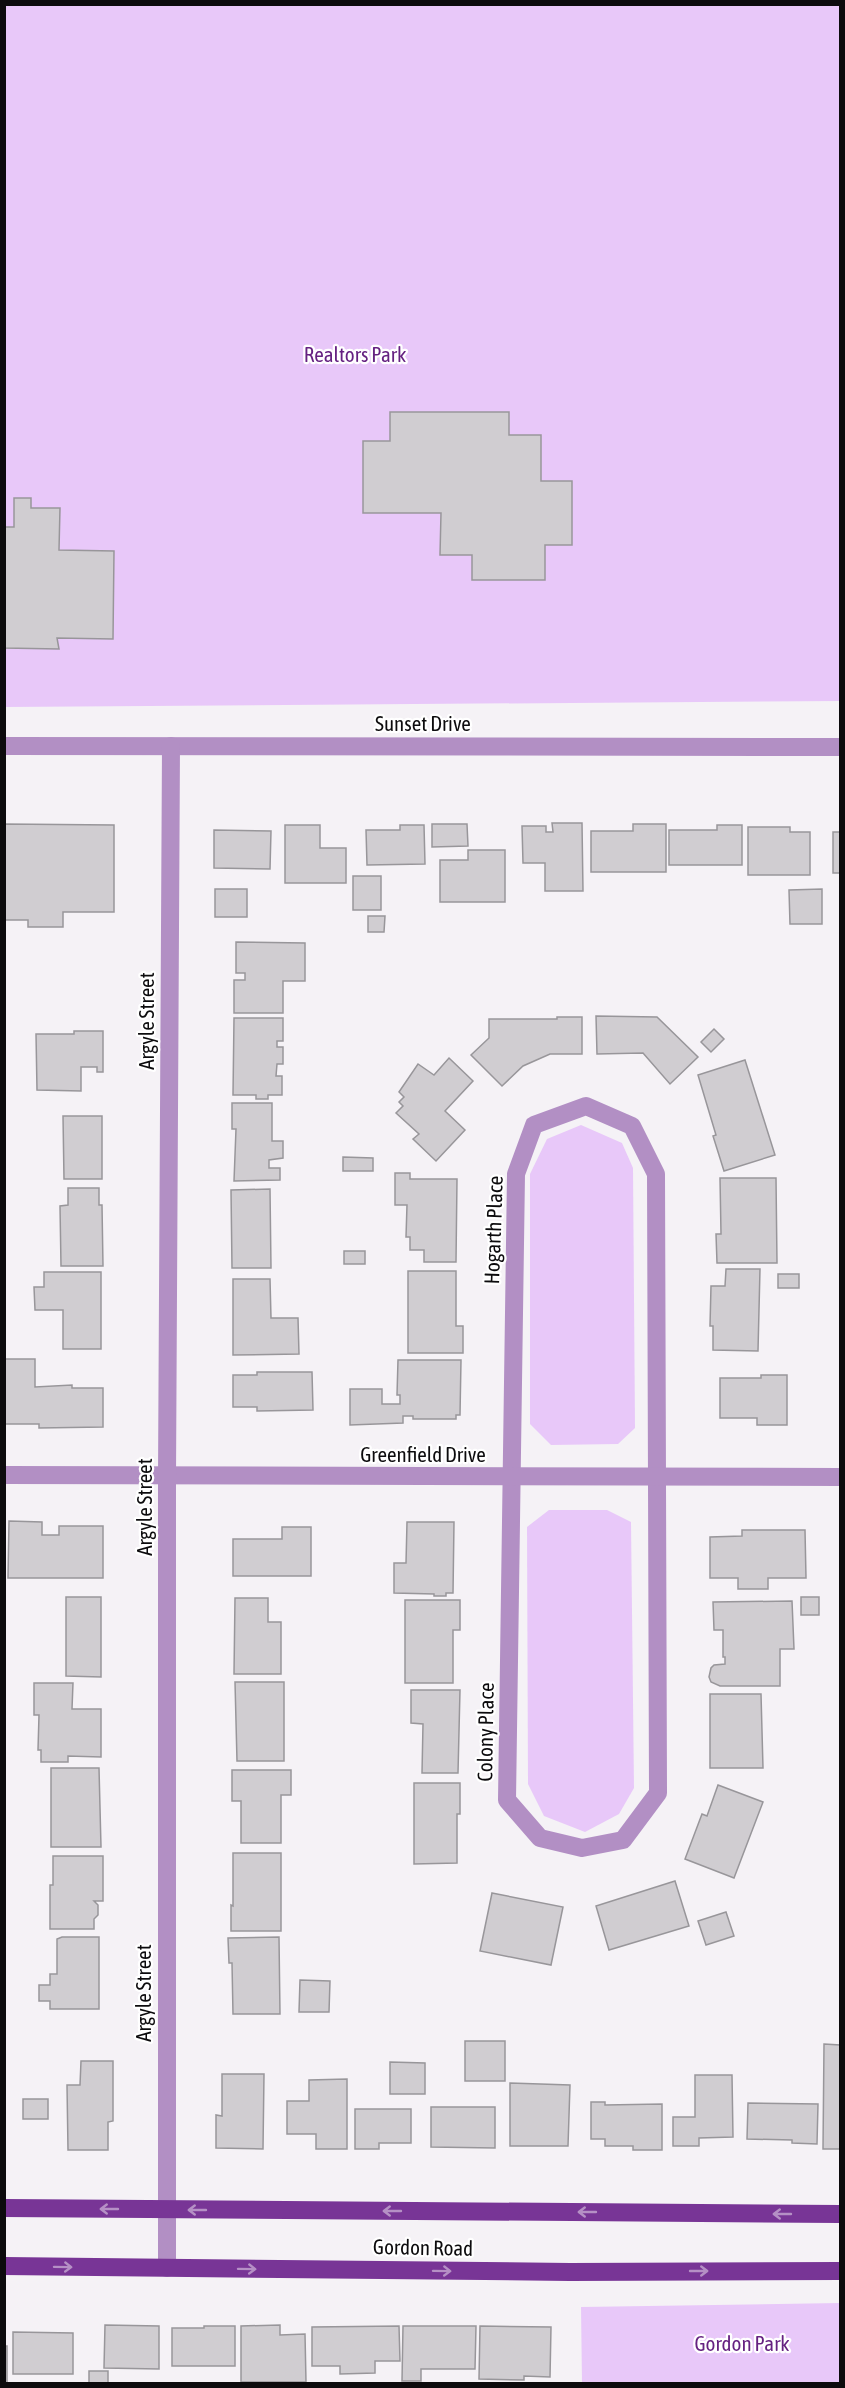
<svg xmlns="http://www.w3.org/2000/svg" width="845" height="2388" viewBox="0 0 845 2388" font-family="'Asap Condensed',sans-serif">
<style>
.green{fill:#e8c8f9}
.building{fill:#d0cdd1;stroke:#98969a;stroke-width:1.5}
.lines{fill:none;stroke-linecap:round;stroke-linejoin:round}
.minor{stroke:#b28fc4;stroke-width:18}
.major{stroke:#783596;stroke-width:18}
.oneway{stroke:#b590c5}
.labels{text-anchor:middle;stroke-width:4.5;stroke-linejoin:round;paint-order:stroke}
.park-label{font-size:21px;fill:#652181;stroke:#fff}
.street-label{font-size:21px;fill:#0c0b0d;stroke:#fff}
</style>
<rect width="100%" height="100%" fill="#f5f2f6"/>
<g class="green">
<polygon points="4,5 840,5 840,701 5,707"/>
<polygon points="581,1125 622,1143 633,1168 635,1428 618,1444 551,1445 530,1424 530,1174 547,1139"/>
<polygon points="549,1510 607,1510 631,1522 634,1788 619,1814 585,1832 544,1816 528,1784 527,1527"/>
<polygon points="840,2303 840,2383 582,2383 581,2307"/>
</g>
<g class="building">
<polygon points="390,412 509,412 509,435 541,435 541,481 572,481 572,545 545,545 545,580 472,580 472,555 440,555 441,513 363,513 363,441 390,441"/>
<polygon points="14,498 31,498 31,508 60,508 59,550 114,551 113,639 57,638 59,649 4,648 4,527 14,527"/>
<polygon points="552,823 582,823 583,891 545,891 545,863 523,863 522,826 546,826 546,832 553,832"/>
<polygon points="4,824 114,825 114,912 63,912 63,927 28,927 28,920 4,920"/>
<polygon points="432,824 467,824 468,846 432,847"/>
<polygon points="633,824 666,824 666,872 591,872 591,831 633,831"/>
<polygon points="285,825 320,825 320,848 346,848 346,883 285,883"/>
<polygon points="400,825 424,825 425,864 367,865 366,830 400,830"/>
<polygon points="717,825 742,825 742,865 669,865 669,830 717,830"/>
<polygon points="748,827 790,827 790,832 810,832 810,875 748,875"/>
<polygon points="214,830 271,831 270,869 214,868"/>
<rect x="833" y="832" width="7" height="41"/>
<polygon points="468,850 505,850 505,902 440,902 440,860 468,860"/>
<rect x="353" y="876" width="28" height="34"/>
<rect x="215" y="889" width="32" height="28"/>
<polygon points="822,889 822,924 790,924 789,890"/>
<polygon points="368,916 385,916 384,932 368,932"/>
<polygon points="236,942 305,943 305,981 283,981 283,1013 234,1013 234,980 245,980 245,973 236,973"/>
<polygon points="596,1016 657,1017 698,1057 670,1084 643,1053 597,1054"/>
<polygon points="557,1017 582,1017 582,1054 550,1054 523,1066 502,1086 471,1055 489,1038 489,1019 557,1019"/>
<polygon points="234,1018 283,1018 283,1041 277,1041 277,1047 283,1047 283,1064 277,1064 276,1076 282,1076 282,1095 268,1095 268,1099 256,1099 256,1095 233,1095"/>
<polygon points="714,1029 724,1039 711,1052 701,1042"/>
<polygon points="74,1031 103,1031 103,1072 97,1072 97,1067 81,1067 81,1091 37,1090 36,1034 74,1034"/>
<polygon points="449,1058 473,1081 445,1111 465,1130 436,1161 413,1139 419,1134 396,1113 403,1106 399,1102 404,1097 399,1092 418,1064 434,1075"/>
<polygon points="745,1060 775,1155 724,1171 713,1136 716,1135 698,1075"/>
<polygon points="232,1103 272,1103 272,1141 283,1141 283,1158 269,1160 269,1168 280,1168 280,1180 234,1181 236,1129 232,1129"/>
<polygon points="63,1116 102,1116 102,1179 64,1179"/>
<polygon points="343,1157 373,1158 373,1171 343,1171"/>
<polygon points="395,1173 410,1173 410,1179 457,1179 456,1262 424,1262 424,1250 410,1250 410,1237 406,1237 407,1205 395,1205"/>
<polygon points="720,1178 776,1178 777,1263 717,1263 716,1234 721,1234"/>
<polygon points="68,1188 99,1188 99,1205 102,1205 103,1266 61,1266 60,1206 68,1205"/>
<polygon points="270,1189 271,1268 232,1268 231,1190"/>
<rect x="344" y="1251" width="21" height="13"/>
<polygon points="726,1269 760,1269 758,1351 713,1350 713,1326 710,1326 711,1286 725,1286"/>
<polygon points="408,1271 456,1271 456,1326 463,1326 463,1353 408,1353"/>
<polygon points="44,1272 101,1272 101,1349 63,1349 63,1310 35,1310 34,1287 44,1287"/>
<rect x="778" y="1274" width="21" height="14"/>
<polygon points="233,1279 270,1279 271,1318 298,1318 299,1354 233,1355"/>
<polygon points="4,1359 35,1359 35,1387 72,1385 72,1388 103,1388 103,1427 39,1428 39,1424 4,1424"/>
<polygon points="398,1360 461,1360 460,1415 456,1415 456,1419 413,1419 413,1416 403,1416 403,1423 350,1425 350,1389 382,1389 382,1404 400,1404 400,1395 397,1395"/>
<polygon points="257,1372 312,1372 313,1410 257,1411 257,1407 233,1407 233,1375 257,1375"/>
<polygon points="761,1375 787,1375 787,1425 757,1425 757,1418 720,1418 720,1378 761,1378"/>
<polygon points="9,1521 42,1522 42,1535 59,1535 59,1526 103,1526 103,1578 8,1578"/>
<polygon points="407,1522 454,1522 453,1593 446,1593 446,1596 434,1596 434,1594 394,1593 394,1563 406,1563"/>
<polygon points="282,1527 311,1527 311,1576 233,1576 233,1539 282,1539"/>
<polygon points="742,1530 805,1530 806,1578 768,1578 768,1589 738,1589 738,1578 710,1578 710,1537 742,1536"/>
<polygon points="66,1597 101,1597 101,1677 66,1676"/>
<rect x="801" y="1597" width="18" height="18"/>
<polygon points="235,1598 268,1598 268,1622 281,1622 281,1674 234,1674"/>
<polygon points="405,1600 460,1600 460,1630 453,1630 453,1683 405,1683"/>
<polygon points="792,1601 794,1649 780,1649 780,1686 720,1686 711,1682 709,1677 711,1668 714,1665 725,1664 725,1657 723,1657 723,1630 714,1630 713,1602"/>
<polygon points="235,1682 284,1682 284,1761 237,1761"/>
<polygon points="34,1683 73,1683 72,1709 101,1709 101,1757 68,1756 68,1762 41,1762 41,1750 38,1750 39,1715 34,1715"/>
<polygon points="411,1690 460,1690 458,1773 422,1773 423,1724 411,1723"/>
<polygon points="710,1694 761,1694 763,1768 710,1768"/>
<polygon points="51,1768 99,1768 101,1847 51,1847"/>
<polygon points="232,1770 291,1770 291,1795 281,1795 281,1843 241,1843 241,1801 232,1801"/>
<polygon points="414,1783 460,1783 460,1814 457,1814 457,1863 414,1864"/>
<polygon points="718,1785 763,1802 734,1878 685,1859 702,1814 707,1816"/>
<polygon points="233,1853 281,1853 281,1931 231,1931 231,1905 233,1906"/>
<polygon points="53,1856 103,1856 103,1901 94,1901 98,1905 98,1915 94,1919 94,1929 50,1929 50,1885 53,1885"/>
<polygon points="675,1881 689,1926 609,1950 596,1906"/>
<polygon points="492,1893 563,1907 551,1965 480,1951"/>
<polygon points="726,1912 734,1936 706,1945 698,1921"/>
<polygon points="62,1937 99,1937 99,2009 50,2009 50,2001 39,2001 39,1985 50,1985 50,1974 57,1974 57,1939"/>
<polygon points="279,1937 280,2014 233,2014 232,1963 229,1963 228,1938"/>
<polygon points="300,1980 330,1981 329,2012 299,2012"/>
<rect x="465" y="2041" width="40" height="40"/>
<polygon points="824,2044 840,2045 840,2149 823,2149"/>
<polygon points="81,2061 113,2061 113,2121 108,2122 108,2150 68,2150 67,2085 80,2085"/>
<polygon points="390,2062 425,2063 425,2094 390,2094"/>
<polygon points="222,2074 264,2074 263,2149 216,2148 216,2115 222,2116"/>
<polygon points="695,2075 732,2075 733,2137 699,2138 699,2146 673,2146 673,2117 695,2117"/>
<polygon points="347,2079 347,2149 316,2149 316,2134 287,2134 287,2101 309,2101 309,2080"/>
<polygon points="510,2083 570,2085 568,2146 510,2146"/>
<rect x="23" y="2099" width="25" height="20"/>
<polygon points="591,2102 605,2102 605,2105 662,2104 662,2150 633,2150 633,2146 605,2146 605,2139 591,2139"/>
<polygon points="748,2103 818,2104 817,2144 792,2143 792,2140 747,2139"/>
<polygon points="431,2107 495,2107 495,2148 431,2147"/>
<polygon points="355,2109 411,2109 411,2143 379,2143 379,2149 355,2149"/>
<polygon points="105,2325 159,2326 159,2369 104,2368"/>
<polygon points="280,2325 280,2335 305,2334 306,2382 241,2382 241,2326"/>
<polygon points="204,2326 235,2326 235,2366 172,2366 172,2328 204,2328"/>
<polygon points="399,2326 400,2361 375,2361 375,2373 340,2374 340,2366 312,2366 312,2327"/>
<polygon points="403,2326 476,2326 475,2369 421,2369 421,2381 402,2381"/>
<polygon points="480,2326 551,2327 550,2377 524,2376 524,2380 479,2379"/>
<polygon points="13,2332 73,2333 73,2374 13,2374"/>
<rect x="4" y="2346" width="3" height="38"/>
<rect x="89" y="2371" width="19" height="13"/>
</g>
<g class="lines">
<g class="minor">
<polyline points="4,746 840,747"/>
<polygon points="586,1106 632,1126 656,1174 658,1793 623,1840 582,1848 540,1838 507,1800 516,1174 534,1125"/>
<polyline points="4,1475 840,1477"/>
<polyline points="167,2268 167,1476 171,746"/>
</g>
<g class="major">
<polyline points="4,2208 840,2214"/>
<polyline points="4,2266 570,2272 840,2271"/>
</g>
</g>
<defs><path id="oneway-shaft" d="M-6 0H5M1.5-3L5.5 0L1.5 3" fill="none" stroke-width="1.6" stroke-linecap="round" stroke-linejoin="round" transform="scale(1.5)"/></defs>
<g class="oneway">
<use href="#oneway-shaft" transform="translate(109 2209) rotate(-180)"/>
<use href="#oneway-shaft" transform="translate(197 2210) rotate(-180)"/>
<use href="#oneway-shaft" transform="translate(392 2211) rotate(-180)"/>
<use href="#oneway-shaft" transform="translate(587 2212) rotate(-180)"/>
<use href="#oneway-shaft" transform="translate(782 2214) rotate(-180)"/>
<use href="#oneway-shaft" transform="translate(63 2267) rotate(1)"/>
<use href="#oneway-shaft" transform="translate(247 2269) rotate(1)"/>
<use href="#oneway-shaft" transform="translate(442 2271) rotate(1)"/>
<use href="#oneway-shaft" transform="translate(699 2271)"/>
</g>
<g class="labels">
<g class="park-label">
<text x="355" y="362">Realtors Park</text>
<text x="742" y="2351">Gordon Park</text>
</g>
<g class="street-label">
<text x="423" y="731">Sunset Drive</text>
<text transform="translate(147 1021) rotate(-90)" y="7">Argyle Street</text>
<text transform="translate(494 1230) rotate(-88)" y="7">Hogarth Place</text>
<text x="423" y="1462">Greenfield Drive</text>
<text transform="translate(145 1507) rotate(-90)" y="7">Argyle Street</text>
<text transform="translate(486 1732) rotate(-89)" y="7">Colony Place</text>
<text transform="translate(144 1993) rotate(-90)" y="7">Argyle Street</text>
<text transform="translate(423 2248) rotate(1)" y="7">Gordon Road</text>
</g>
</g>
<rect width="845" height="2388" fill="none" stroke="#0c0b0d" stroke-width="12"/>
</svg>
